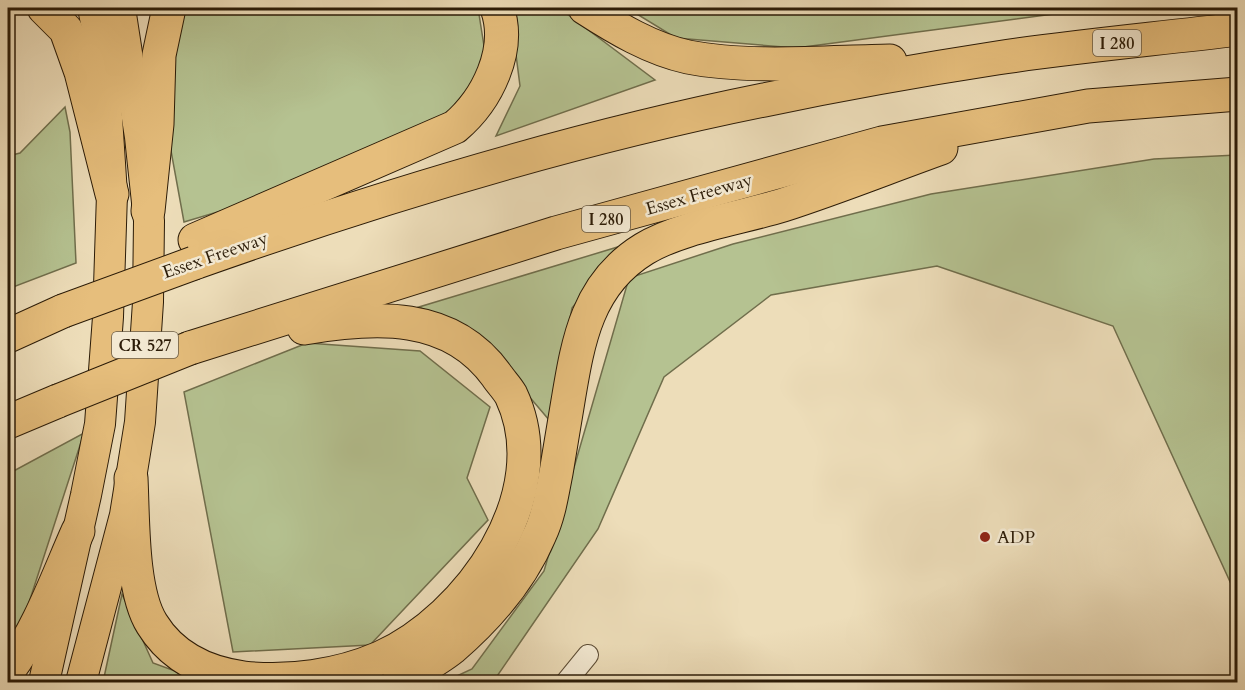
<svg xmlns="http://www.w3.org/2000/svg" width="1245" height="690" viewBox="0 0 1245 690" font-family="Cardo,serif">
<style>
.green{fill:#b5c291;stroke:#706e4c;stroke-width:1.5}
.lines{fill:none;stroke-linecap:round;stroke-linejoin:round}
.street-casing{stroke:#5c4c34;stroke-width:22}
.primary-casing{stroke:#2b1b07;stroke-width:32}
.highway-casing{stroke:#2b1b07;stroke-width:35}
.street{stroke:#f3e9d2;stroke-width:20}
.primary{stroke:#e6be7c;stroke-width:30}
.highway{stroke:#e6be7c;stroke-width:33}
.highway-bridge-casing{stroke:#2b1b07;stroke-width:35;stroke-linecap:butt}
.highway-bridge{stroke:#e6be7c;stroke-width:33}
.poi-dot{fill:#8f2418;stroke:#f3e9d2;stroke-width:2}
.labels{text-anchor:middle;stroke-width:5;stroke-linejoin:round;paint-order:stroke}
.shield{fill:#f3e9d2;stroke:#675944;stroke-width:1.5}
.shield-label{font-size:16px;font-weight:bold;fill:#2b1b07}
.street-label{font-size:18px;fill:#2b1b07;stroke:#f3e9d2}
.poi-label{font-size:18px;fill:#2b1b07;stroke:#f3e9d2;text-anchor:start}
</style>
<rect width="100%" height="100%" fill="#edddb9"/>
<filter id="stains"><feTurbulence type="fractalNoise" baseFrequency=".00333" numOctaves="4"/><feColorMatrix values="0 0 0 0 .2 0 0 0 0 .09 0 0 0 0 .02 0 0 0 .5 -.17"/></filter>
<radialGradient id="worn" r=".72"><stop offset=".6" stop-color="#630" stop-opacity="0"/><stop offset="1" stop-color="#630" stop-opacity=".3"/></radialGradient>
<g class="green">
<polygon points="181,8 478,8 487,65 446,115 288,191 184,222 167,129"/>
<polygon points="510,8 559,8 655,80 496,136 520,86"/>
<polygon points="627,8 1099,8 796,48 676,38"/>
<polygon points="65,107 70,132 76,263 8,289 8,156 20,153"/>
<polygon points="1237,155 1237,597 1113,326 937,266 771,295 664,377 598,529 493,682 444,682 472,669 544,571 629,278 733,244 931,194 1154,159"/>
<polygon points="621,246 572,308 550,421 476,334 419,307"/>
<polygon points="307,343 420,351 490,407 467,478 488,520 370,645 233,652 184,392"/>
<polygon points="84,433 23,621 8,642 8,474"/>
<polygon points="122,594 153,663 205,682 103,682"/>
</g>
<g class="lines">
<defs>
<polyline id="street" points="566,682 588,655"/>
<g id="primary">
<polyline points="44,682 86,495 100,424 108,317 112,194 103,56 93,8"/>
<polyline points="81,682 125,515 140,422 148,302 149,221 140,137 120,8"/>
</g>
<g id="highway">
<polyline points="44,8 66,30 81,72 112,194"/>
<path d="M585,8C616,28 651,49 688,57C749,69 828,62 890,61"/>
<polyline points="148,211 157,124 159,55 169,8"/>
<path d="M195,240L455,127C487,100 512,50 497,8"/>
<path d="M194,263C380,197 570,139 764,100C841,84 919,70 997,58C1077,46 1157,39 1238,29"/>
<polyline points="8,336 63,311"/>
<polyline points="190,348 556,233 882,143 1088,106 1238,94"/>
<polyline points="8,422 58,401"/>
<path d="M131,478C133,517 131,591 152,624C173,658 206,673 244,678C289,683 338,676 380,658C469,618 558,494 511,395C507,388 501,382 497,376C451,311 374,316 304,328"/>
<path d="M8,671C39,630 57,578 78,531"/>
<path d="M398,682C416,671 436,661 452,648C488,617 521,579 540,534C549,515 552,493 556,473C560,449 564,425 568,401C578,341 587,284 644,249C680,227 741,218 783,205C836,188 888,167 941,148"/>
</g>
</defs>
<use href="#street" class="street-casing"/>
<use href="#primary" class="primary-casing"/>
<use href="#highway" class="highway-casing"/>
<use href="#street" class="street"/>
<use href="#primary" class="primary"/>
<use href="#highway" class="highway"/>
<defs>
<g id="highway-bridge">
<polyline points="63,311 194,263"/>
<polyline points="58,401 190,348"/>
</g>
</defs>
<use href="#highway-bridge" class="highway-bridge-casing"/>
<use href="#highway-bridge" class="highway-bridge"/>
</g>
<circle class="poi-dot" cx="985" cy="537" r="6"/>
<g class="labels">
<g class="shield">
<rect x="1093" y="30" width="48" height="26" rx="4.5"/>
<rect x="582" y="206" width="48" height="26" rx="4.5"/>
<rect x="112" y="332" width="66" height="26" rx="4.5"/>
</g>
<g class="shield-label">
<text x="1117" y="49">I 280</text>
<text x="606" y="225">I 280</text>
<text x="145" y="351">CR 527</text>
</g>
<g class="street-label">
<text transform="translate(699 194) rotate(-16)" y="6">Essex Freeway</text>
<text transform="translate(215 255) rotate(-19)" y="6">Essex Freeway</text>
</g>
<g class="poi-label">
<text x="997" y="543">ADP</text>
</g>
</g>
<rect width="1245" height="690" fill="none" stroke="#edddb9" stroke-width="30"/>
<rect x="9" y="9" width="1227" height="672" fill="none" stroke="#2b1b07" stroke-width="3"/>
<rect x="15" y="15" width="1215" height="660" fill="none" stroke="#2b1b07" stroke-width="1.5"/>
<rect width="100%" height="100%" filter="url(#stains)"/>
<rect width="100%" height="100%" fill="url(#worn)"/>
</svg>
